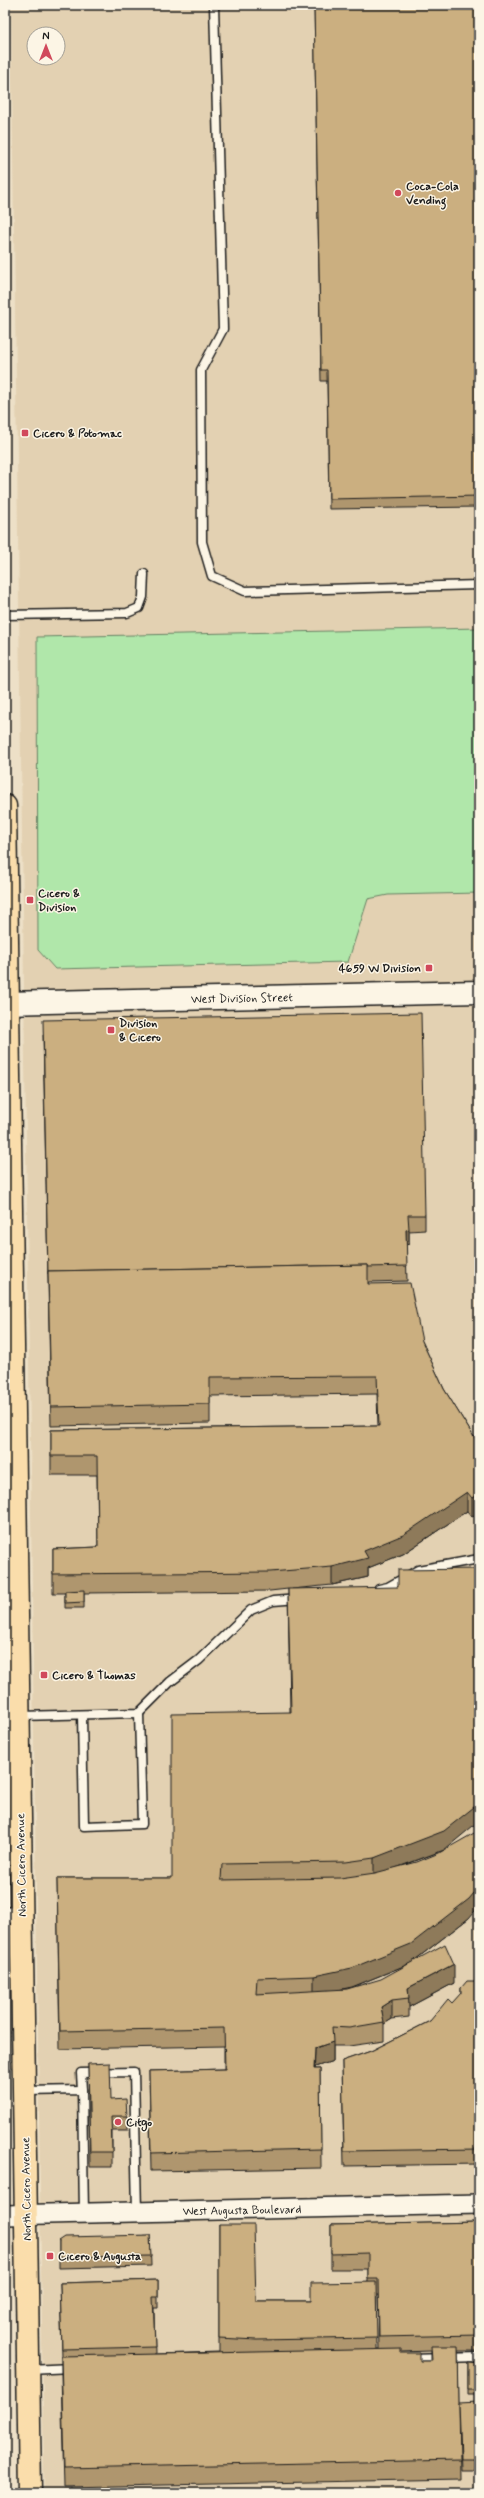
<svg xmlns="http://www.w3.org/2000/svg" width="484" height="2498" viewBox="0 0 484 2498" font-family="Mynerve,sans-serif">
<style>
.built{fill:#e3d1b2;fill-rule:evenodd}
.green{fill:#b0e7aa;stroke:#668263}
.lines{fill:none;stroke-linecap:round;stroke-linejoin:round}
.service-casing{stroke:#1c1c1c;stroke-width:11}
.minor-casing{stroke:#1c1c1c;stroke-width:18}
.tertiary-casing{stroke:#1c1c1c;stroke-width:22}
.secondary-casing{stroke:#1c1c1c;stroke-width:25}
.primary-casing{stroke:#1c1c1c;stroke-width:25}
.service{stroke:#fcf5e5;stroke-width:8}
.minor{stroke:#fcf5e5;stroke-width:15}
.tertiary{stroke:#fcf5e5;stroke-width:19}
.secondary{stroke:#fcf5e5;stroke-width:22}
.primary{stroke:#faddab;stroke-width:22}
.wall{fill:#af966e;stroke:#1c1c1c;fill-rule:evenodd}
.shaded-wall{fill:#8e7a5a;stroke:#1c1c1c}
.building{fill:#cbaf80;stroke:#1c1c1c}
.poi-dot{fill:#d1495b;stroke:#fcf5e5;stroke-width:1.5}
.labels{text-anchor:middle;stroke-width:3;stroke-linejoin:round;paint-order:stroke}
.poi-label{font-size:12px;font-weight:bold;fill:#1c1c1c;stroke:#fcf5e5;text-anchor:start}
.street-label{font-size:12px;fill:#1c1c1c;stroke:#fcf5e5}
</style>
<rect width="100%" height="100%" fill="#ede0c7"/>
<filter id="ink" filterUnits="userSpaceOnUse"><feTurbulence type="fractalNoise" baseFrequency=".025" numOctaves="2"/><feDisplacementMap in="SourceGraphic" scale="8" xChannelSelector="R" yChannelSelector="G"/><feConvolveMatrix kernelMatrix="1 2 1 2 8 2 1 2 1" color-interpolation-filters="sRGB"/></filter>
<g filter="url(#ink)">
<path class="built" d="M11,5H479V2493H44ZM34,34H58V58H34Z"/>
<polygon class="green" points="479,628 479,893 388,895 368,899 348,962 55,969 38,950 37,637"/>
<g class="lines">
<defs>
<g id="service">
<polyline points="214,5 223,329 201,370 202,542 212,576 245,591 479,585"/>
<polyline points="5,615 127,613 139,608 143,597 144,574"/>
<polyline points="379,1589 388,1587 418,1570 479,1559"/>
<polyline points="82,1715 84,1826 142,1824 139,1713"/>
<polyline points="20,1716 139,1713 170,1682 199,1660 251,1610 273,1601 298,1599"/>
<polyline points="82,2090 81,2073 134,2072 137,2212"/>
<polyline points="25,2091 82,2090 84,2213"/>
<polyline points="411,2359 479,2357"/>
<polyline points="29,2370 71,2368"/>
</g>
<polyline id="minor" points="5,1915 22,1915"/>
<polyline id="tertiary" points="5,2215 479,2204"/>
<polyline id="secondary" points="5,1003 479,992"/>
<polyline id="primary" points="5,806 30,2493"/>
</defs>
<use href="#service" class="service-casing"/>
<use href="#minor" class="minor-casing"/>
<use href="#tertiary" class="tertiary-casing"/>
<use href="#secondary" class="secondary-casing"/>
<use href="#primary" class="primary-casing"/>
<use href="#service" class="service"/>
<use href="#minor" class="minor"/>
<use href="#tertiary" class="tertiary"/>
<use href="#secondary" class="secondary"/>
<use href="#primary" class="primary"/>
</g>
<g class="wall">
<polygon points="314,5 479,5 479,507 329,509 327,381 321,381"/>
<polygon points="43,1035 425,1215 425,1230 409,1231 409,1244 406,1245 407,1281 368,1282 368,1284 422,1341 444,1389 472,1434 479,1444 479,1512 472,1517 467,1511 403,1554 368,1568 368,1577 332,1585 292,1589 444,1850 399,1867 469,1918 411,1963 352,1987 338,1990 454,1983 409,2007 409,2017 392,2019 384,2024 384,2041 349,2046 333,2046 333,2061 315,2067 315,2069 320,2069 321,2168 151,2171 149,2071 224,2069 224,2046 60,2049 57,1878 172,1878 290,1712 288,1589 270,1591 84,1593 84,1608 65,1608 65,1593 53,1593 53,1549 98,1547 97,1475 51,1475 51,1430 378,1426 377,1394 210,1396 210,1423 51,1426"/>
<polygon points="479,1981 479,2164 344,2166 342,2061 371,2051 430,2021 452,2003 461,1994 461,1988"/>
<polygon points="88,2064 111,2100 127,2116 127,2131 112,2131 112,2167 90,2167"/>
<path d="M479,2222V2351H458L460,2479L64,2487L61,2374V2356H62L60,2283L158,2280V2308H154L155,2354L219,2352V2225L256,2301H311L368,2282V2269H331V2225ZM376,2294H378L379,2349H377ZM431,2351V2361H420L401,2353V2352Z"/>
<polygon points="150,2235 151,2266 59,2268 59,2241"/>
<polygon points="468,2362 479,2363 479,2395 468,2395"/>
<polygon points="459,2413 479,2426 479,2470 461,2470"/>
</g>
<g class="shaded-wall">
<polygon points="409,1229 409,1244 406,1245 406,1230"/>
<polygon points="467,1492 467,1511 403,1554 368,1568 368,1577 332,1585 332,1567"/>
<polygon points="479,1493 479,1512 472,1517 472,1498"/>
<polygon points="479,1803 479,1821 444,1850 374,1876 374,1858"/>
<polygon points="479,1887 479,1906 469,1918 411,1963 352,1987 314,1995 314,1976"/>
<polygon points="454,1964 454,1983 409,2007 408,1988"/>
<polygon points="392,2000 392,2019 384,2024 381,2007"/>
<polygon points="333,2042 333,2061 315,2067 314,2088 315,2048"/>
</g>
<g class="building">
<polygon points="314,5 479,5 479,496 329,499 327,370 321,370"/>
<polygon points="421,1013 425,1215 408,1215 409,1229 406,1230 407,1266 368,1267 368,1265 48,1271 48,1274 43,1020"/>
<polygon points="368,1265 368,1284 410,1283 422,1341 444,1389 472,1434 479,1444 479,1493 472,1498 467,1492 403,1535 364,1551 368,1558 332,1567 270,1572 53,1574 53,1549 98,1547 97,1456 51,1456 51,1430 379,1426 377,1376 210,1377 210,1404 51,1407 48,1271"/>
<polygon points="479,1569 479,1803 444,1831 374,1858 346,1862 222,1864 221,1880 340,1878 375,1873 417,1862 439,1853 476,1832 479,1830 479,1887 469,1899 411,1944 352,1968 314,1976 257,1978 256,1994 347,1989 381,1979 445,1944 454,1964 408,1988 409,1998 392,2000 381,2007 384,2022 349,2028 332,2027 333,2042 315,2048 314,2069 320,2069 321,2149 151,2153 149,2071 225,2069 224,2028 60,2031 57,1878 172,1878 172,1714 291,1712 288,1589 398,1587 398,1570"/>
<polygon points="84,1590 84,1602 65,1603 65,1591"/>
<polygon points="467,1981 479,1981 479,2149 344,2151 342,2061 371,2051 430,2021 448,1999 452,2003 461,1993 461,1988"/>
<polygon points="110,2063 111,2100 126,2099 127,2116 111,2116 112,2152 90,2152 88,2064"/>
<polygon points="479,2222 479,2335 379,2337 378,2279 368,2279 368,2253 331,2254 331,2225"/>
<polygon points="219,2225 254,2225 256,2301 311,2301 311,2283 376,2282 377,2338 256,2340 219,2338"/>
<polygon points="150,2235 151,2256 59,2257 59,2241 65,2237"/>
<polygon points="158,2280 158,2297 153,2297 155,2347 62,2349 60,2283"/>
<polygon points="431,2346 458,2346 460,2460 64,2468 61,2356 401,2349 401,2353 420,2353 420,2361 432,2361"/>
<polygon points="468,2362 479,2363 479,2390 468,2390"/>
<polygon points="478,2402 479,2459 461,2459 459,2403"/>
</g>
</g>
<g class="poi-dot">
<circle cx="398" cy="193" r="4"/>
<rect x="21" y="429" width="8" height="8" rx="2"/>
<rect x="26" y="896" width="8" height="8" rx="2"/>
<rect x="425" y="964" width="8" height="8" rx="2"/>
<rect x="107" y="1026" width="8" height="8" rx="2"/>
<rect x="40" y="1671" width="8" height="8" rx="2"/>
<circle cx="118" cy="2122" r="4"/>
<rect x="46" y="2252" width="8" height="8" rx="2"/>
</g>
<g class="labels">
<g class="poi-label">
<text x="406" y="190">Coca-Cola<tspan x="406" dy="14">Vending</tspan></text>
<text x="33" y="437">Cicero &amp; Potomac</text>
<text x="38" y="897">Cicero &amp;<tspan x="38" dy="14">Division</tspan></text>
<text x="421" y="972" text-anchor="end">4659 W Division</text>
<text x="119" y="1027">Division<tspan x="119" dy="14">&amp; Cicero</tspan></text>
<text x="52" y="1679">Cicero &amp; Thomas</text>
<text x="126" y="2126">Citgo</text>
<text x="58" y="2260">Cicero &amp; Augusta</text>
</g>
<g class="street-label">
<text transform="translate(242 998) rotate(-1)" y="4">West Division Street</text>
<text transform="translate(21 1865) rotate(-91)" y="4">North Cicero Avenue</text>
<text transform="translate(26 2189) rotate(-91)" y="4">North Cicero Avenue</text>
<text transform="translate(242 2210) rotate(-1)" y="4">West Augusta Boulevard</text>
</g>
</g>
<rect width="484" height="2498" fill="none" stroke="#fcf5e5" stroke-width="20"/>
<rect x="10" y="10" width="464" height="2478" fill="none" stroke="#1c1c1c" stroke-width="1.5" filter="url(#ink)"/>
<g transform="translate(46 46)"><circle r="19" fill="#fcf5e5" stroke="#a29e95"/>
<path d="M0-3L7 15L0 10L-7 15Z" fill="#d1495b"/>
<text y="-6" font-size="11" font-weight="bold" text-anchor="middle" fill="#1c1c1c">N</text>
</g>
</svg>
